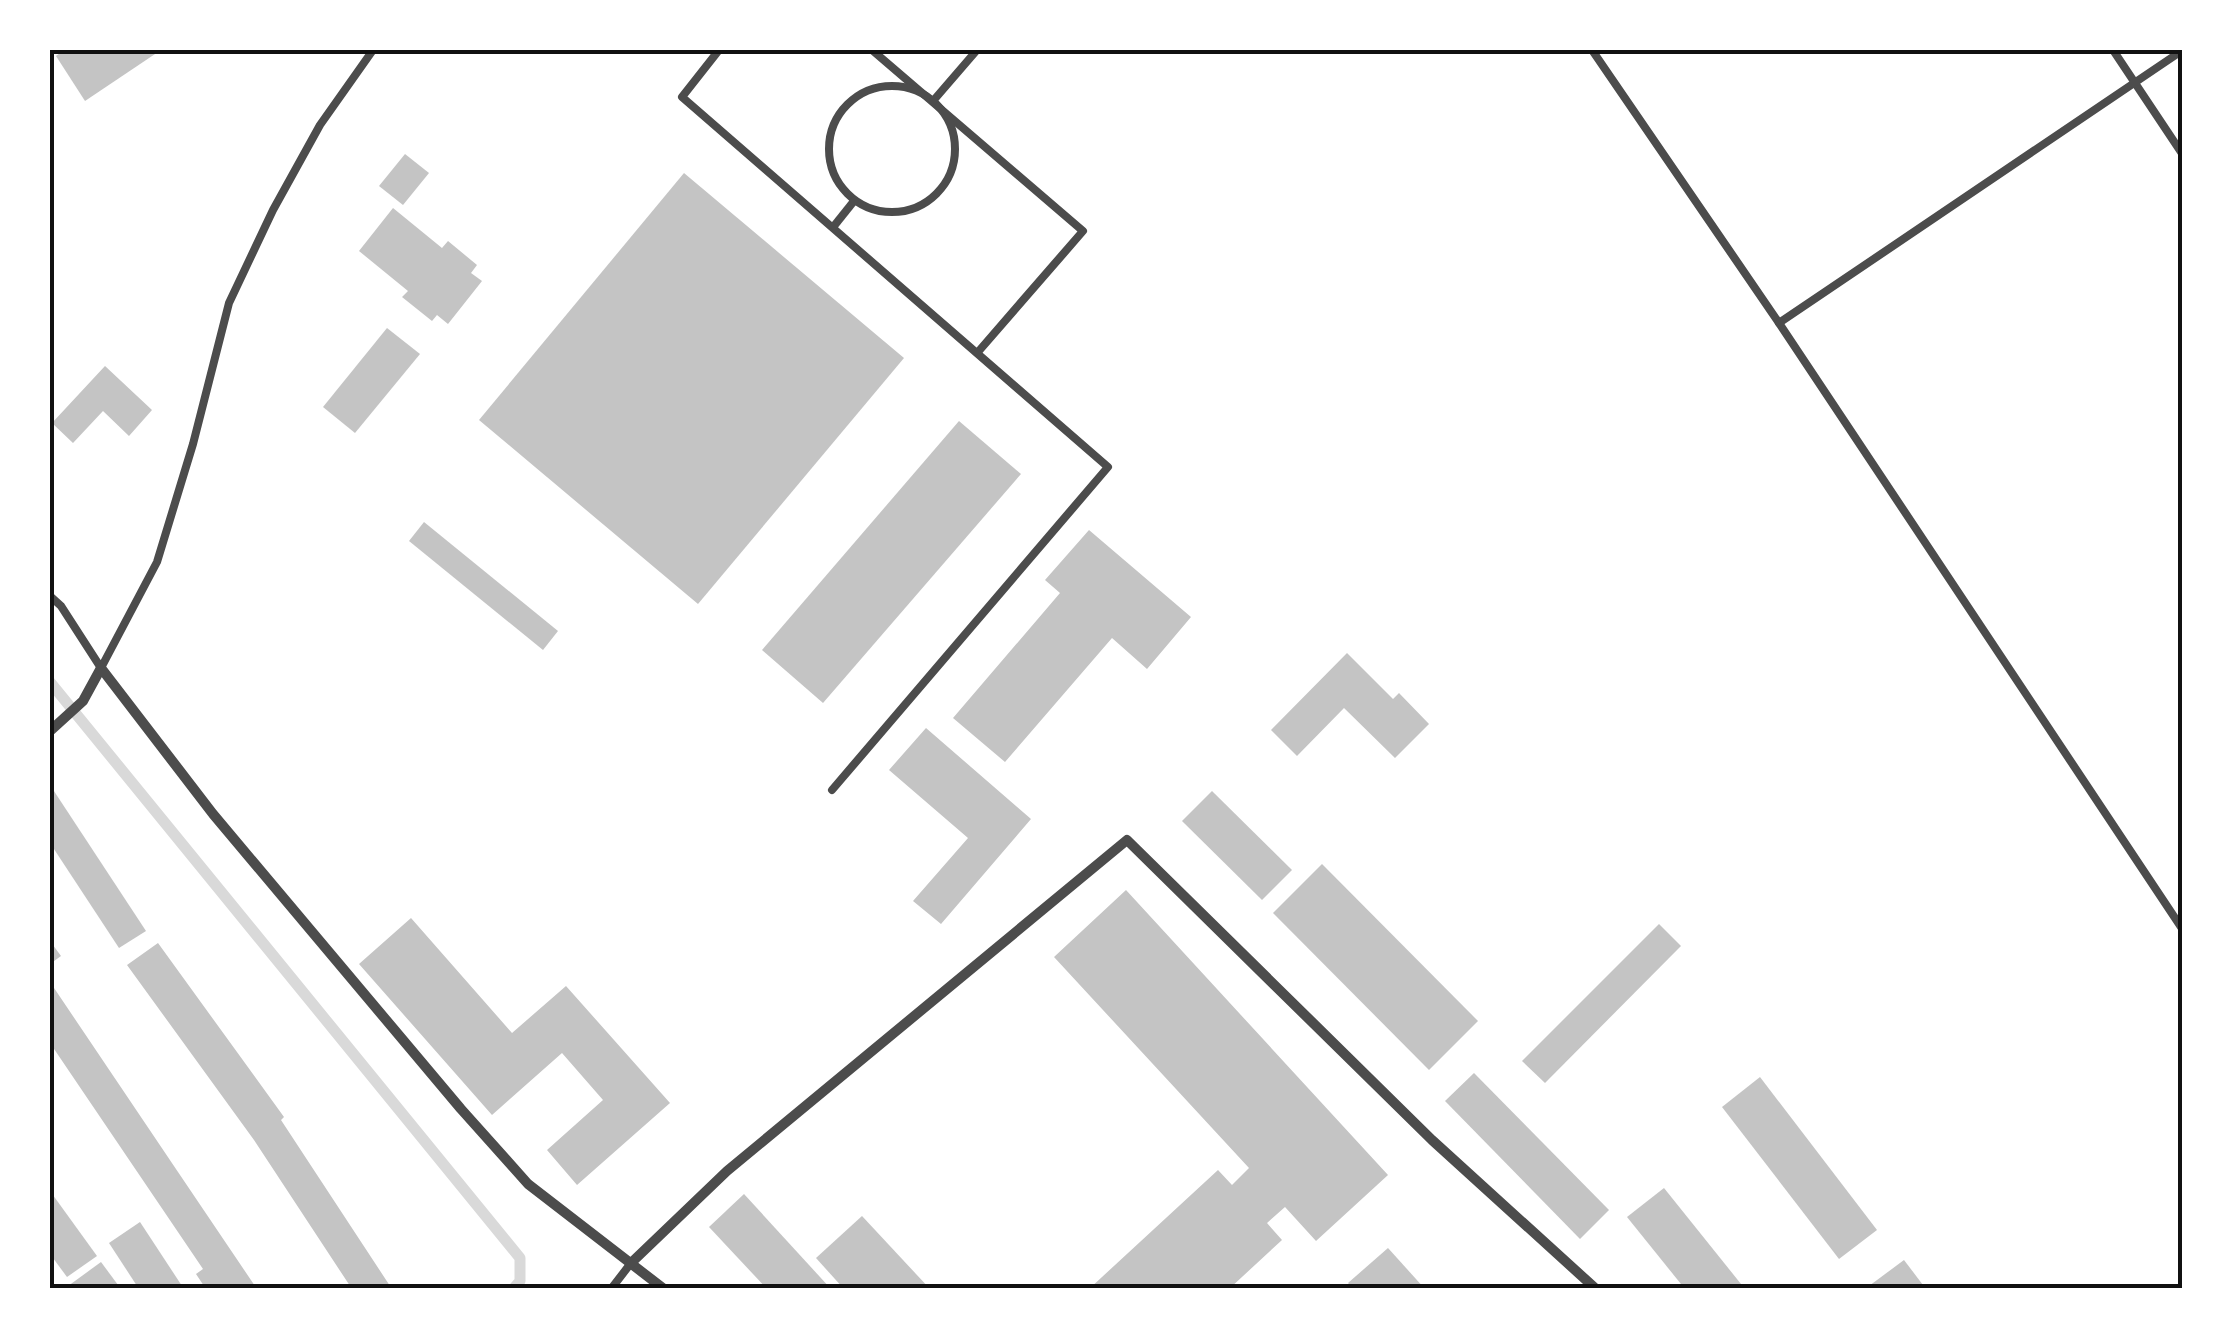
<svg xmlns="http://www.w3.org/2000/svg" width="2233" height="1339" viewBox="0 0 2233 1339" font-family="'IBM Plex Sans',sans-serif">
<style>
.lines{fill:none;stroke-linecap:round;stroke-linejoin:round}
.stream{stroke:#d9d9d9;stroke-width:11}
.building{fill:#c4c4c4}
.service{stroke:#4c4c4c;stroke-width:8}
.minor{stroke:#4c4c4c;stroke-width:10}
.neatline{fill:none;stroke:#111;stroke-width:4}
</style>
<rect width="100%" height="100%" fill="#fff"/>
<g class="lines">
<polyline class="stream" points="50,682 520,1258 520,1281 513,1289"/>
</g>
<g class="building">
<polygon points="64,50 161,50 85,101 56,56"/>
<polygon points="405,154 429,173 403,205 379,186"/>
<polygon points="684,173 904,358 698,604 479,420"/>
<polygon points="393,208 442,248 448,241 477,265 471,273 482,281 448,324 437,315 432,321 402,297 408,291 359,251"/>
<polygon points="387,328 420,354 355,433 323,407"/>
<polygon points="105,366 152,410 129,436 103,411 73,443 52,423"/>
<polygon points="959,421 1021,474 823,703 762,650"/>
<polygon points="424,522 558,631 543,650 409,541"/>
<polygon points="1089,530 1191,617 1147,669 1112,638 1005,762 953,718 1060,593 1045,580"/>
<polygon points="1347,653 1393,699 1399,693 1429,724 1395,758 1344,708 1297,756 1271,730"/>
<polygon points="926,728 1031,819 941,924 913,901 968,838 889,770"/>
<polygon points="50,785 146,931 119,948 50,843"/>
<polygon points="1212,791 1292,870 1262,900 1182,821"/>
<polygon points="1322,864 1478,1021 1429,1070 1273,913"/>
<polygon points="1126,890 1388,1175 1316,1241 1285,1207 1267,1223 1282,1240 1229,1289 1089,1289 1218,1170 1232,1185 1249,1168 1054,957"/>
<polygon points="411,918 512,1033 566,986 670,1103 577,1185 547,1150 603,1100 562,1053 492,1115 359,964"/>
<polygon points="1659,924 1681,946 1545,1083 1522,1061"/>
<polygon points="50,941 61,956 50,964"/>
<polygon points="158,943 284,1117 281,1120 392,1289 352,1289 254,1140 127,965"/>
<polygon points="50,982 178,1172 257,1289 206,1289 196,1274 203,1269 50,1043"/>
<polygon points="1474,1073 1609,1210 1580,1239 1445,1101"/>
<polygon points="1760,1077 1877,1230 1839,1259 1722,1107"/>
<polygon points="1664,1188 1745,1289 1685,1289 1627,1217"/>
<polygon points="50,1191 97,1256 67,1277 50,1254"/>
<polygon points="744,1194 831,1289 767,1289 709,1227"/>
<polygon points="862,1216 930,1289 844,1289 816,1258"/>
<polygon points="140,1222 184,1289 139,1289 109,1243"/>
<polygon points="1388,1248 1425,1289 1353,1289 1348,1283"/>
<polygon points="1904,1260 1926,1289 1871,1289 1869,1286"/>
<polygon points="101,1262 121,1289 64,1289"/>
</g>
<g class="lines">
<g class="service">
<polyline points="719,50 682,97 1108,467 832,790"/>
<polyline points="872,50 1083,231 978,352"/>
<polyline points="1592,50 1779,323 2183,930"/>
<polyline points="2113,50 2183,155"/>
<circle cx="892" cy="149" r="63"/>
<polyline points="933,101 977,50"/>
<polyline points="834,226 854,201"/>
<polyline points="1779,323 2183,50"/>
<polyline points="50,596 61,606 101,668 157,562 193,444 229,303 273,210 320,125 373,50"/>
<polyline points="611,1289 631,1263"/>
</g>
<g class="minor">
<polyline points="50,731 83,701 101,668 213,814 461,1109 528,1184 664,1289"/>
<polyline points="631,1263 727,1171 1127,840 1432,1140 1596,1289"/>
</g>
</g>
<rect width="2233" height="1339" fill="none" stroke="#ffffff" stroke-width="105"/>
<rect x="52" y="52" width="2128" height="1234" class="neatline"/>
</svg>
